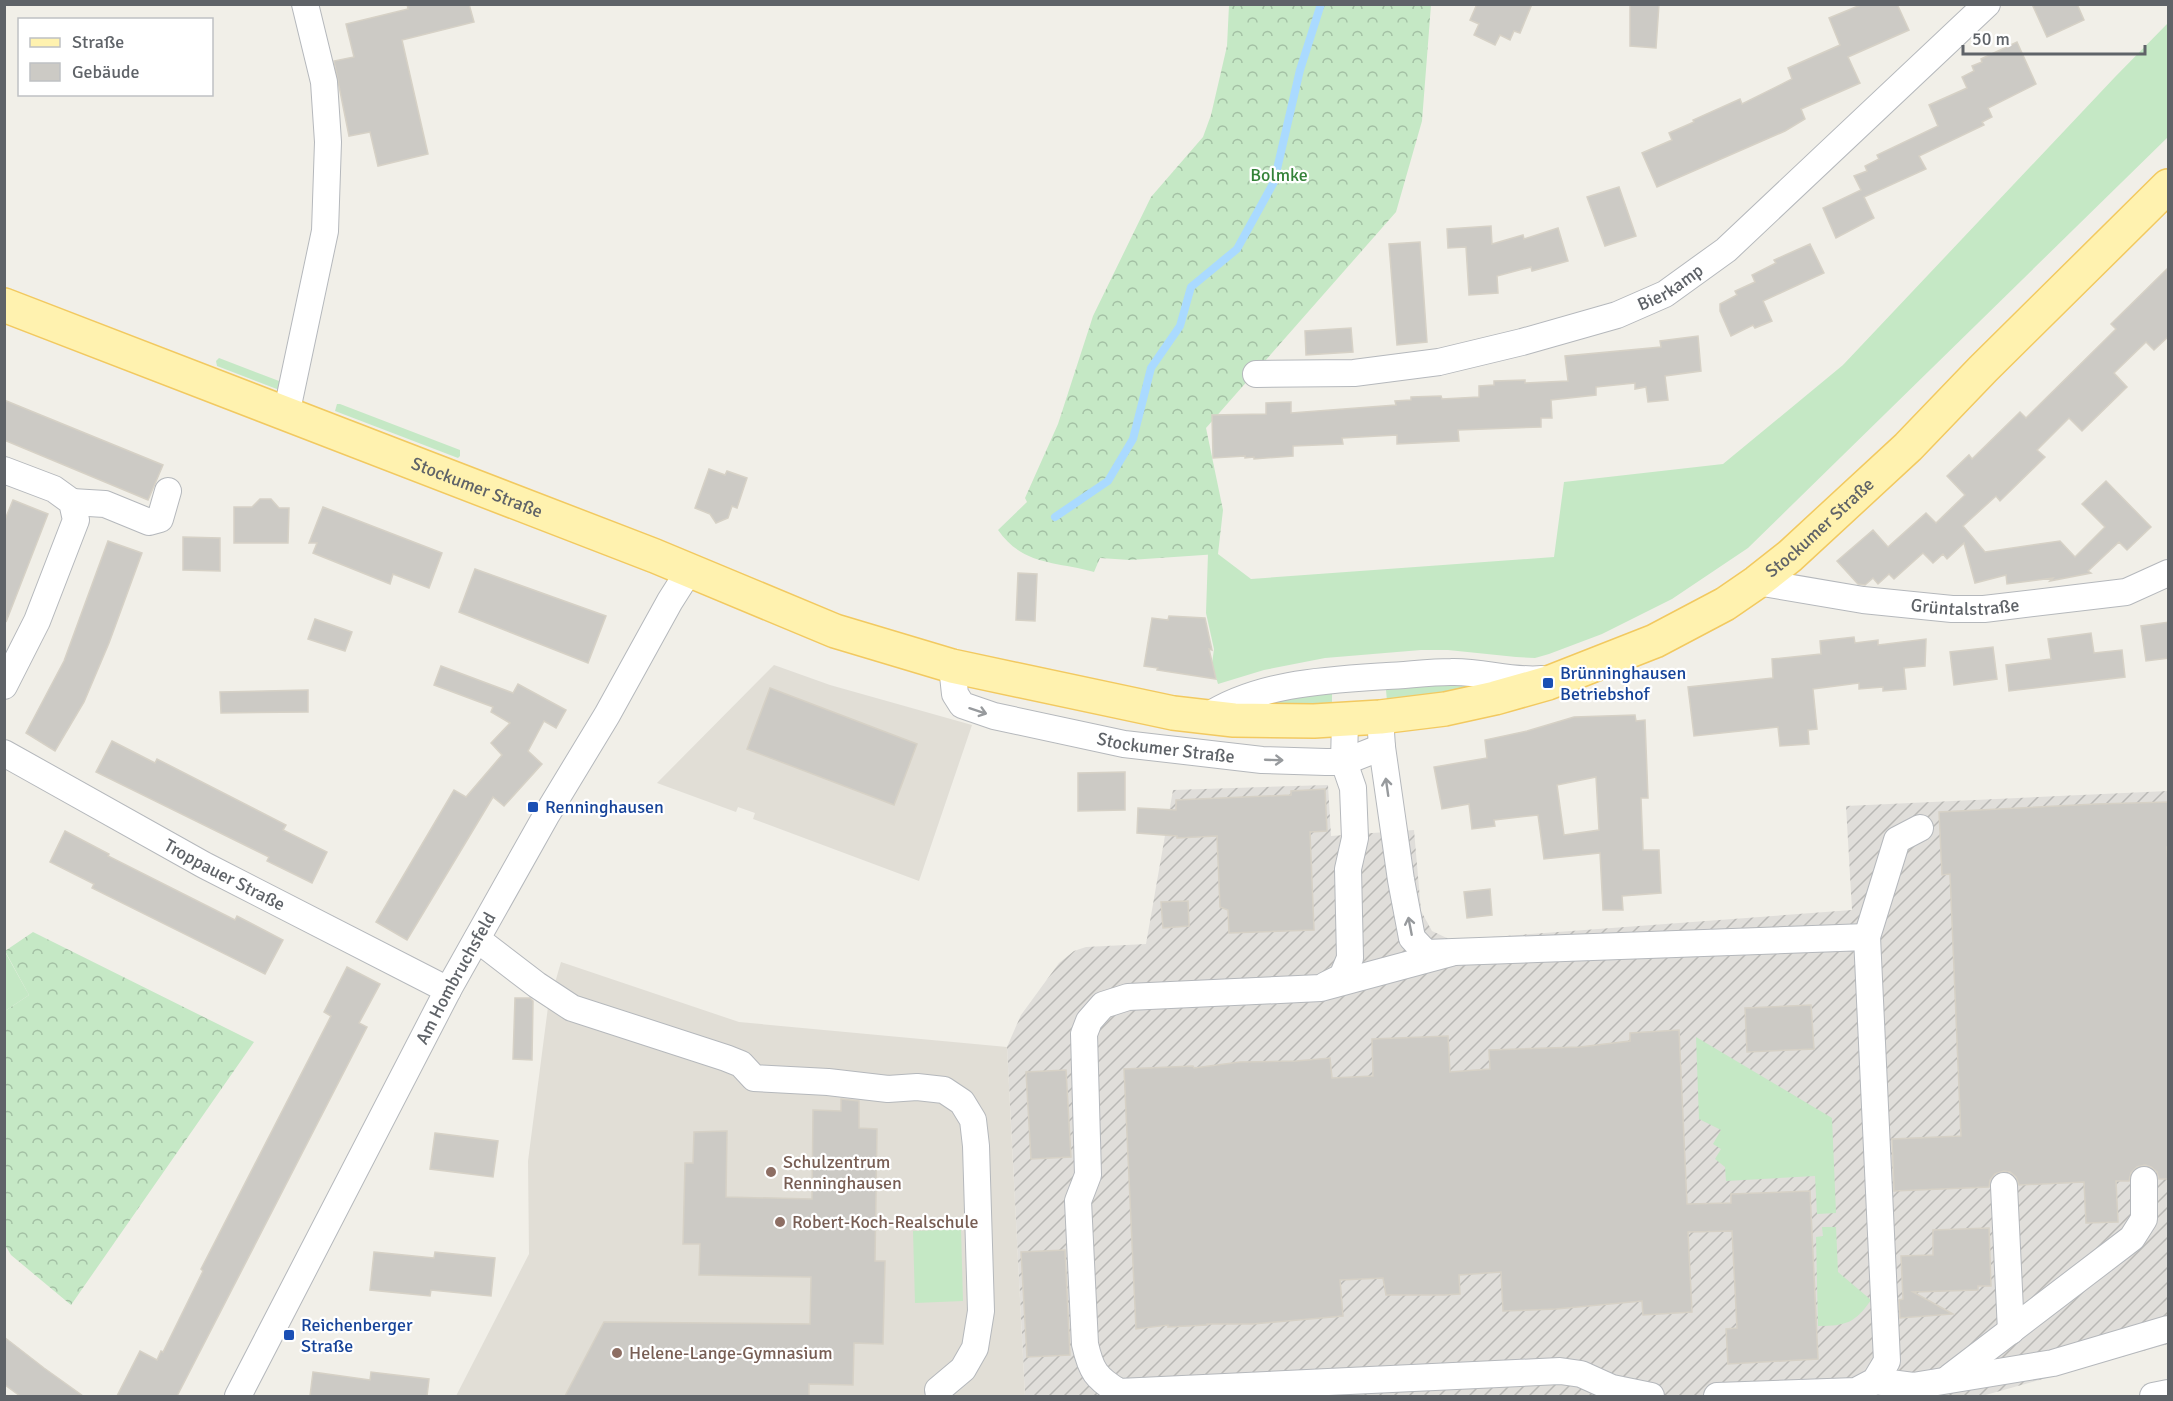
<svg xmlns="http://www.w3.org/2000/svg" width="2173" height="1401" viewBox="0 0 2173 1401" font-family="Signika,sans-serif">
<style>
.industrial{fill:url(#industrial-furrows)}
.education{fill:#e1ded6}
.grass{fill:#c5e8c5}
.forest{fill:url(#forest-crowns)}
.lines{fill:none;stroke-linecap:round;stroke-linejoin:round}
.stream{stroke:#aadaff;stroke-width:8}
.building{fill:#cccac5;stroke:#d6d1c6;stroke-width:1.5;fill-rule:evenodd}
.minor-casing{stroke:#b5b8bc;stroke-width:28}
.major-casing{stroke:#f2c960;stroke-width:36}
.minor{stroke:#fff;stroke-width:26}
.major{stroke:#fff2af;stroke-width:33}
.oneway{stroke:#979a9d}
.transit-dot{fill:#1a4fb4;stroke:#fff;stroke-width:2}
.education-dot{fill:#8d6e63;stroke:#fff;stroke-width:2}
.labels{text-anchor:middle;stroke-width:4.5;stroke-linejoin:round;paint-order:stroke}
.park-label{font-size:18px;fill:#348238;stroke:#fff}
.street-label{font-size:18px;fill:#5f6368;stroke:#fff}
.transit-label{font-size:18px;fill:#164399;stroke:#fff;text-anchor:start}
.education-label{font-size:18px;fill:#785e54;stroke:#fff;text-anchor:start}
</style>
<defs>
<pattern id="industrial-furrows" width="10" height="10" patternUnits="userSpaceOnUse" patternTransform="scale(1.5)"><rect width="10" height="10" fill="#e0deda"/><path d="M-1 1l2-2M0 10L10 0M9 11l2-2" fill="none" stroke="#b9b8b5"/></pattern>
<pattern id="forest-crowns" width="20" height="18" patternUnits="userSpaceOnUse" patternTransform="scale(1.5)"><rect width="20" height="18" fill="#c5e8c5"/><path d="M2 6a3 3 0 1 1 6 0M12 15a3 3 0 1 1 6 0" fill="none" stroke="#a3c0a4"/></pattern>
</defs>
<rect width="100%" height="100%" fill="#f1efe8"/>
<polygon class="industrial" points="1328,785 1331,836 1414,830 1421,911 1432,931 1451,940 1852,910 1846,806 2168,791 2168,1344 1982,1396 1025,1396 1007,1047 1021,1015 1059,963 1074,951 1086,947 1146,944 1173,790"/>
<g class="education">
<polygon points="774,665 830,685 972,725 919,881 753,819 755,813 738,807 736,812 657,783"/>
<polygon points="561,962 739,1022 1007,1047 1025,1396 456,1396 529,1254 528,1161 548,1007"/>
</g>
<g class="grass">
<polygon points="2168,23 2168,137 1748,548 1672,599 1602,634 1549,654 1535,658 1516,657 1448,650 1421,650 1325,658 1264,670 1218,684 1212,664 1214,649 1206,613 1208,553 1218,554 1251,579 1554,557 1564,482 1723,464 1843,365 2115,77"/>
<polygon points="219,358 287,384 282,391 217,366 216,361"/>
<polygon points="337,404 340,404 460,450 460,456 458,458 335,411"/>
<polygon points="1473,681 1475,688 1387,701 1386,690 1391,687"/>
<polygon points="1329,690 1332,694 1332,703 1327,706 1267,705 1266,700"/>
<polygon points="4,950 29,995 5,1011 4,1011"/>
<polygon points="1696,1037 1832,1118 1836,1213 1817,1214 1815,1176 1726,1181 1725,1167 1715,1159 1721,1149 1713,1144 1721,1130 1699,1119"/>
<path d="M1822,1227H1836L1838,1272L1871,1300C1855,1323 1846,1326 1818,1326L1816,1237L1823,1236Z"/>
<polygon points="961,1229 963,1301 915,1303 913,1231"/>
</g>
<g class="forest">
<path d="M1229,5H1431L1422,121L1396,212L1206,428L1223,510L1218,554L1130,560L1100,558L1094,572C1056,561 1023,566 998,530L1027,502L1025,498L1058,424L1093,316L1151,197L1203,137L1211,115L1227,46Z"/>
<polygon points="33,932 254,1042 71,1305 11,1255 5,1245 5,1011 29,995 5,951"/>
</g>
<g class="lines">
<polyline class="stream" points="1055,517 1108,481 1133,439 1151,368 1180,326 1191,287 1237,249 1274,182 1300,70 1321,4"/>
</g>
<g class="building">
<polygon points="407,4 469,4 474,22 402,40 428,154 378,166 370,132 349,136 334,61 354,57 346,24 408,9"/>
<polygon points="1477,4 1532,4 1520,33 1514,31 1510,40 1500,35 1495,45 1474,35 1479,24 1470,20"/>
<polygon points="1630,4 1659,4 1656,48 1630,46"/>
<polygon points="1863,4 1897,4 1909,30 1848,57 1860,83 1801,109 1805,119 1785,131 1657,187 1642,153 1672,140 1669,133 1694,122 1693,120 1740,99 1742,104 1792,79 1788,68 1840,45 1829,18"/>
<polygon points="2032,4 2077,4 2084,20 2047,37"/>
<polygon points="2017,42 2036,84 1988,108 1992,117 1982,122 1984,125 1919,156 1926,169 1864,197 1874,218 1836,238 1823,208 1861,190 1854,176 1867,171 1865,166 1879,159 1877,155 1938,126 1929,105 1967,88 1962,77 1974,71 1972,66 1982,62 1981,59"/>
<polygon points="1619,187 1636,236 1605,246 1587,197"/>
<polygon points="1491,226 1492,244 1523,235 1524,239 1558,228 1568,261 1532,271 1531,267 1497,276 1498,293 1469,295 1466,247 1448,248 1447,229"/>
<polygon points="1420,242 1427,342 1397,345 1389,244"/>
<polygon points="1810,244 1824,273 1763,301 1772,321 1755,328 1753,325 1731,336 1720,311 1720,304 1737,295 1735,291 1755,282 1752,275 1776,263 1774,260"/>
<polygon points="2169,267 2169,336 2154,350 2146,342 2114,373 2127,387 2082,431 2069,418 2037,450 2045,457 2000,501 1996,496 1963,526 1985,552 2060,541 2075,557 2105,527 2082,504 2106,481 2151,527 2127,550 2119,542 2088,571 2091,573 2050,581 2053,578 2007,584 2006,575 1975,583 1964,543 1947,559 1943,554 1933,563 1923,553 1894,579 1889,574 1878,584 1873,578 1865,585 1858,584 1837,561 1873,530 1888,547 1926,513 1936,523 1965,495 1947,476 1969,455 1972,459 2020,412 2026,418 2116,329 2111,324"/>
<polygon points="1351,328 1353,352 1306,355 1305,331"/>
<polygon points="1698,336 1701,371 1665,376 1668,400 1648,402 1646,387 1635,389 1635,383 1596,387 1596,395 1551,400 1552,418 1541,418 1541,427 1458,430 1459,441 1397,444 1397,435 1342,438 1343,444 1293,446 1293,456 1254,459 1254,457 1245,458 1245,456 1213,458 1212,415 1266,414 1266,403 1291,402 1291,413 1396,405 1395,401 1411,400 1411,397 1441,396 1442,399 1479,397 1479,386 1494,385 1494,381 1525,380 1525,383 1568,381 1565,356 1661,347 1660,341"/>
<polygon points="4,400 163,465 148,500 4,440"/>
<polygon points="709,469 725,475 727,471 747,478 737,508 732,506 728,518 716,523 710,514 695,508"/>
<polygon points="260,499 271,499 279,508 289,508 288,543 234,543 234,507 252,507"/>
<polygon points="13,500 48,514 6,622 4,522"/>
<polygon points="323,507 442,553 429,588 393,574 390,584 313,553 317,543 309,543"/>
<polygon points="183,537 220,538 220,571 183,570"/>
<polygon points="108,541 142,553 109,643 84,702 55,751 26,733 64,661"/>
<polygon points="475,569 606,616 588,663 459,612"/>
<polygon points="1018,573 1037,574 1035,621 1016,620"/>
<polygon points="1169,616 1205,618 1212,650 1209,649 1216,679 1157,670 1158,668 1144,666 1152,618 1168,620"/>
<polygon points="315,619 352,632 345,651 308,639"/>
<polygon points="2169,622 2169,658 2146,661 2141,626"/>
<polygon points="2091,633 2094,653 2122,650 2125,677 2009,691 2006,665 2051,659 2048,639"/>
<polygon points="1854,637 1855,643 1878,640 1878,645 1926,639 1925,666 1904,668 1906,689 1883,691 1883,687 1859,689 1859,683 1813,689 1817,729 1808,730 1809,744 1780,746 1778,727 1694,736 1688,687 1773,678 1772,659 1821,654 1820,641"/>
<polygon points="1993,647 1997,679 1954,685 1950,652"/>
<polygon points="441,666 513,693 518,684 566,710 556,728 544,721 528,751 542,764 504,806 493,797 407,940 376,922 454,790 466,797 502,755 491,743 510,723 491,712 493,707 434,685"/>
<polygon points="770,688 917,744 894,805 747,749"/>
<polygon points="308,690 308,712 221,713 220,692"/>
<path d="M1635,715L1636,721L1645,720L1648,798H1641L1643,850H1659L1661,893L1622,896L1623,910H1603L1600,853L1544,859L1538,815L1494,820L1495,826L1472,829L1469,804L1442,809L1434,767L1487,758L1485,740L1527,731L1574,717ZM1596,777L1599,830L1564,835L1557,785Z"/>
<polygon points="112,741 155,763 157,759 286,825 283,830 327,852 312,883 267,861 269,857 96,772"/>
<polygon points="1125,772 1125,810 1078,811 1078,773"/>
<polygon points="1325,789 1327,831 1310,832 1314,930 1229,933 1228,910 1220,907 1217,836 1177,838 1177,836 1137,833 1138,808 1176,810 1176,800 1291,795 1291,791"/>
<polygon points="2169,802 2169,847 2167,847 2169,888 2169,1179 2159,1179 2157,1172 2151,1167 2145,1165 2137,1167 2131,1173 2129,1181 2116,1181 2118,1222 2086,1223 2084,1182 2019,1185 2016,1177 2010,1172 2004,1171 1995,1174 1990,1180 1989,1187 1894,1191 1892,1139 1961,1136 1950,874 1942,875 1939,812 2096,804"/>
<polygon points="65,831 109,854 108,856 235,920 237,916 283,940 265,974 92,888 94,884 50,862"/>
<polygon points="1490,889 1492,915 1467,918 1464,892"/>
<polygon points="1188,901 1189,926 1163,928 1161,902"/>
<polygon points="347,967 380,984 359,1023 367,1027 177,1396 117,1396 140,1351 157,1360 161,1351 163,1352 203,1271 201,1269 331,1016 324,1012"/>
<polygon points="515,998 530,998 533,1001 532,1060 513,1059"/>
<polygon points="1811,1005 1814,1049 1747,1052 1745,1008"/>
<polygon points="1679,1030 1687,1204 1731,1203 1731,1194 1810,1191 1818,1359 1728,1364 1726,1329 1737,1328 1732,1231 1688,1232 1692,1312 1643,1315 1642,1301 1556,1309 1503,1311 1501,1272 1459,1275 1460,1294 1444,1295 1386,1295 1383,1278 1340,1280 1343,1316 1253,1324 1207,1324 1207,1325 1168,1327 1168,1325 1136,1329 1124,1069 1193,1066 1194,1068 1240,1062 1296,1061 1330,1058 1332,1078 1373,1076 1372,1039 1448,1036 1450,1072 1490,1069 1489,1050 1580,1047 1630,1041 1630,1033"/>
<polygon points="1066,1070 1071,1157 1031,1159 1026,1072"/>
<polygon points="841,1099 859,1101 859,1128 877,1129 875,1261 885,1261 883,1344 854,1343 853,1385 809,1384 809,1396 565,1396 604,1322 810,1324 811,1277 699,1275 700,1244 683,1244 685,1163 693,1163 694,1132 727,1131 726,1197 812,1199 813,1110 841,1111"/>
<polygon points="435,1133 498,1141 493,1177 430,1169"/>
<polygon points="1989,1228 1991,1286 1978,1286 1978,1290 1913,1292 1953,1314 1900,1318 1899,1300 1903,1299 1901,1256 1933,1255 1933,1230"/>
<polygon points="1065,1250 1070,1355 1027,1357 1021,1252"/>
<polygon points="374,1252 434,1258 435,1252 495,1258 491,1296 431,1290 430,1296 370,1290"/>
<polygon points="4,1337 44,1368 83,1396 20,1396 4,1384"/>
<polygon points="313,1372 370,1380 371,1372 429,1379 427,1396 310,1396"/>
</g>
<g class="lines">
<defs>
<g id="minor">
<path id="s1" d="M1256,374L1354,373L1439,362L1522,342L1617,315L1665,294L1726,250L1987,4"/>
<polyline points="286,415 325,231 328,142 324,82 305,4"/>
<polyline points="4,470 54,489 72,502 76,520 37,621 4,686"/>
<polyline points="72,502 105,504 149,522 160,519 168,491"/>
<path id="s2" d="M1757,582L1863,600L1952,609H1984L2126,592L2168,573"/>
<path id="s3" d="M952,666L955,694L962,705L994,716L1124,744L1262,760L1326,762H1344L1382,747"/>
<path d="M1206,717C1258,683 1326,680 1387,676C1408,675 1430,672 1451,672C1482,671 1512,682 1542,679"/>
<polyline points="1380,717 1382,747 1401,880 1412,938 1426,953 1867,937 1887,1361 1875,1381 1856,1391 1717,1396"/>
<path id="s4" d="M4,753L204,865L448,990"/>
<polyline points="1867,937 1897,840 1920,828"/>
<polyline points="477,939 537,985 572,1008 726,1058 741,1064 754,1078 828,1082 888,1089 917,1087 944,1090 962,1102 973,1120 976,1146 981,1311 975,1348 963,1369 938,1390"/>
<path d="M1451,953L1321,988L1128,997L1103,1005L1089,1021L1084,1034L1088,1175L1078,1201L1085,1344C1091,1371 1096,1378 1119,1392L1560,1371L1581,1374L1612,1388L1651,1396"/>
<polyline points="1326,985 1342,977 1350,958 1348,869 1355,838 1353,788 1344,762 1345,720"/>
<polyline points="2004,1186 2011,1331"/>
<polyline points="1950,1377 2132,1238 2144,1219 2144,1180"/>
<polyline points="1875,1381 1913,1386 2053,1363 2168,1329"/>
<path id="s5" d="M238,1396L448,990L547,814L607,715L670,601L689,571"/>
<polyline points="2153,1396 2168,1393"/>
</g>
<g id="major">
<path id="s6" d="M4,305L655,556L835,631L952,666L1173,713L1234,720L1314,721L1380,717L1445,709L1495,698L1548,683L1655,641L1725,604L1757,582L1790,556L1908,447L1983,369L2168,186"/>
</g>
</defs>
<use href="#minor" class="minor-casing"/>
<use href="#major" class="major-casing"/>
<use href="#minor" class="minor"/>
<use href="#major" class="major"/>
</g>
<defs><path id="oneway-shaft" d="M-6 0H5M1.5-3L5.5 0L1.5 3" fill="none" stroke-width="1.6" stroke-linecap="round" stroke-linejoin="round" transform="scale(1.5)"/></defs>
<g class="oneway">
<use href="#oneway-shaft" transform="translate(978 711) rotate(18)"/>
<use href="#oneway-shaft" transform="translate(1274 760) rotate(2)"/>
<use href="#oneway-shaft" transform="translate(1387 787) rotate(-98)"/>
<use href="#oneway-shaft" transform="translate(1410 926) rotate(-101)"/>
</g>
<g class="transit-dot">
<rect x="1542" y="677" width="12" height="12" rx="3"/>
<rect x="527" y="801" width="12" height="12" rx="3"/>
<rect x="283" y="1329" width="12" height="12" rx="3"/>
</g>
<g class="education-dot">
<circle cx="771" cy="1172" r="6"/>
<circle cx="780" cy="1222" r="6"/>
<circle cx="617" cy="1353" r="6"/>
</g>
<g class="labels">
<g class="park-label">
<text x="1279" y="181">Bolmke</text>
</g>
<g class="street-label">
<text dy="6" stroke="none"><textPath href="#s1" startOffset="428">Bierkamp</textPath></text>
<text dy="6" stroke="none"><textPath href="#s6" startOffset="507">Stockumer Straße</textPath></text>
<text dy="6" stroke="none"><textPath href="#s6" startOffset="1936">Stockumer Straße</textPath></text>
<text dy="6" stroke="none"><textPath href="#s2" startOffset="210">Grüntalstraße</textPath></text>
<text dy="6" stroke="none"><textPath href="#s3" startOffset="250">Stockumer Straße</textPath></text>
<text dy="6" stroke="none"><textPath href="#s4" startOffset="252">Troppauer Straße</textPath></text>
<text dy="6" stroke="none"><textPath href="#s5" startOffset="471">Am Hombruchsfeld</textPath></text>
</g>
<g class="transit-label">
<text x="1560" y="679">Brünninghausen<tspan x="1560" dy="21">Betriebshof</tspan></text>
<text x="545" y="813">Renninghausen</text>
<text x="301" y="1331">Reichenberger<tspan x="301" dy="21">Straße</tspan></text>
</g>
<g class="education-label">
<text x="783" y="1168">Schulzentrum<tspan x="783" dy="21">Renninghausen</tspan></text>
<text x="792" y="1228">Robert-Koch-Realschule</text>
<text x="629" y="1359">Helene-Lange-Gymnasium</text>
</g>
</g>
<rect width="2173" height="1401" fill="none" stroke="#5f6368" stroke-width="12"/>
<rect x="18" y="18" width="195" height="78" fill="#ffffff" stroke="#bfc1c3" stroke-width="1.5"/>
<rect x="30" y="38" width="30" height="9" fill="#fff2af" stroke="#bfc1c3" stroke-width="1.5"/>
<text x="72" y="48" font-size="18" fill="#5f6368">Straße</text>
<rect x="30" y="63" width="30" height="18" fill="#cccac5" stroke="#bfc1c3" stroke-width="1.5"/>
<text x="72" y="78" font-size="18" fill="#5f6368">Gebäude</text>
<path d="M1963 45v9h182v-9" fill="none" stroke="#5f6368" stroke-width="3"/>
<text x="1972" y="45" font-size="18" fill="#5f6368" stroke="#ffffff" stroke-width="4.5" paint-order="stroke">50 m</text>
</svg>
